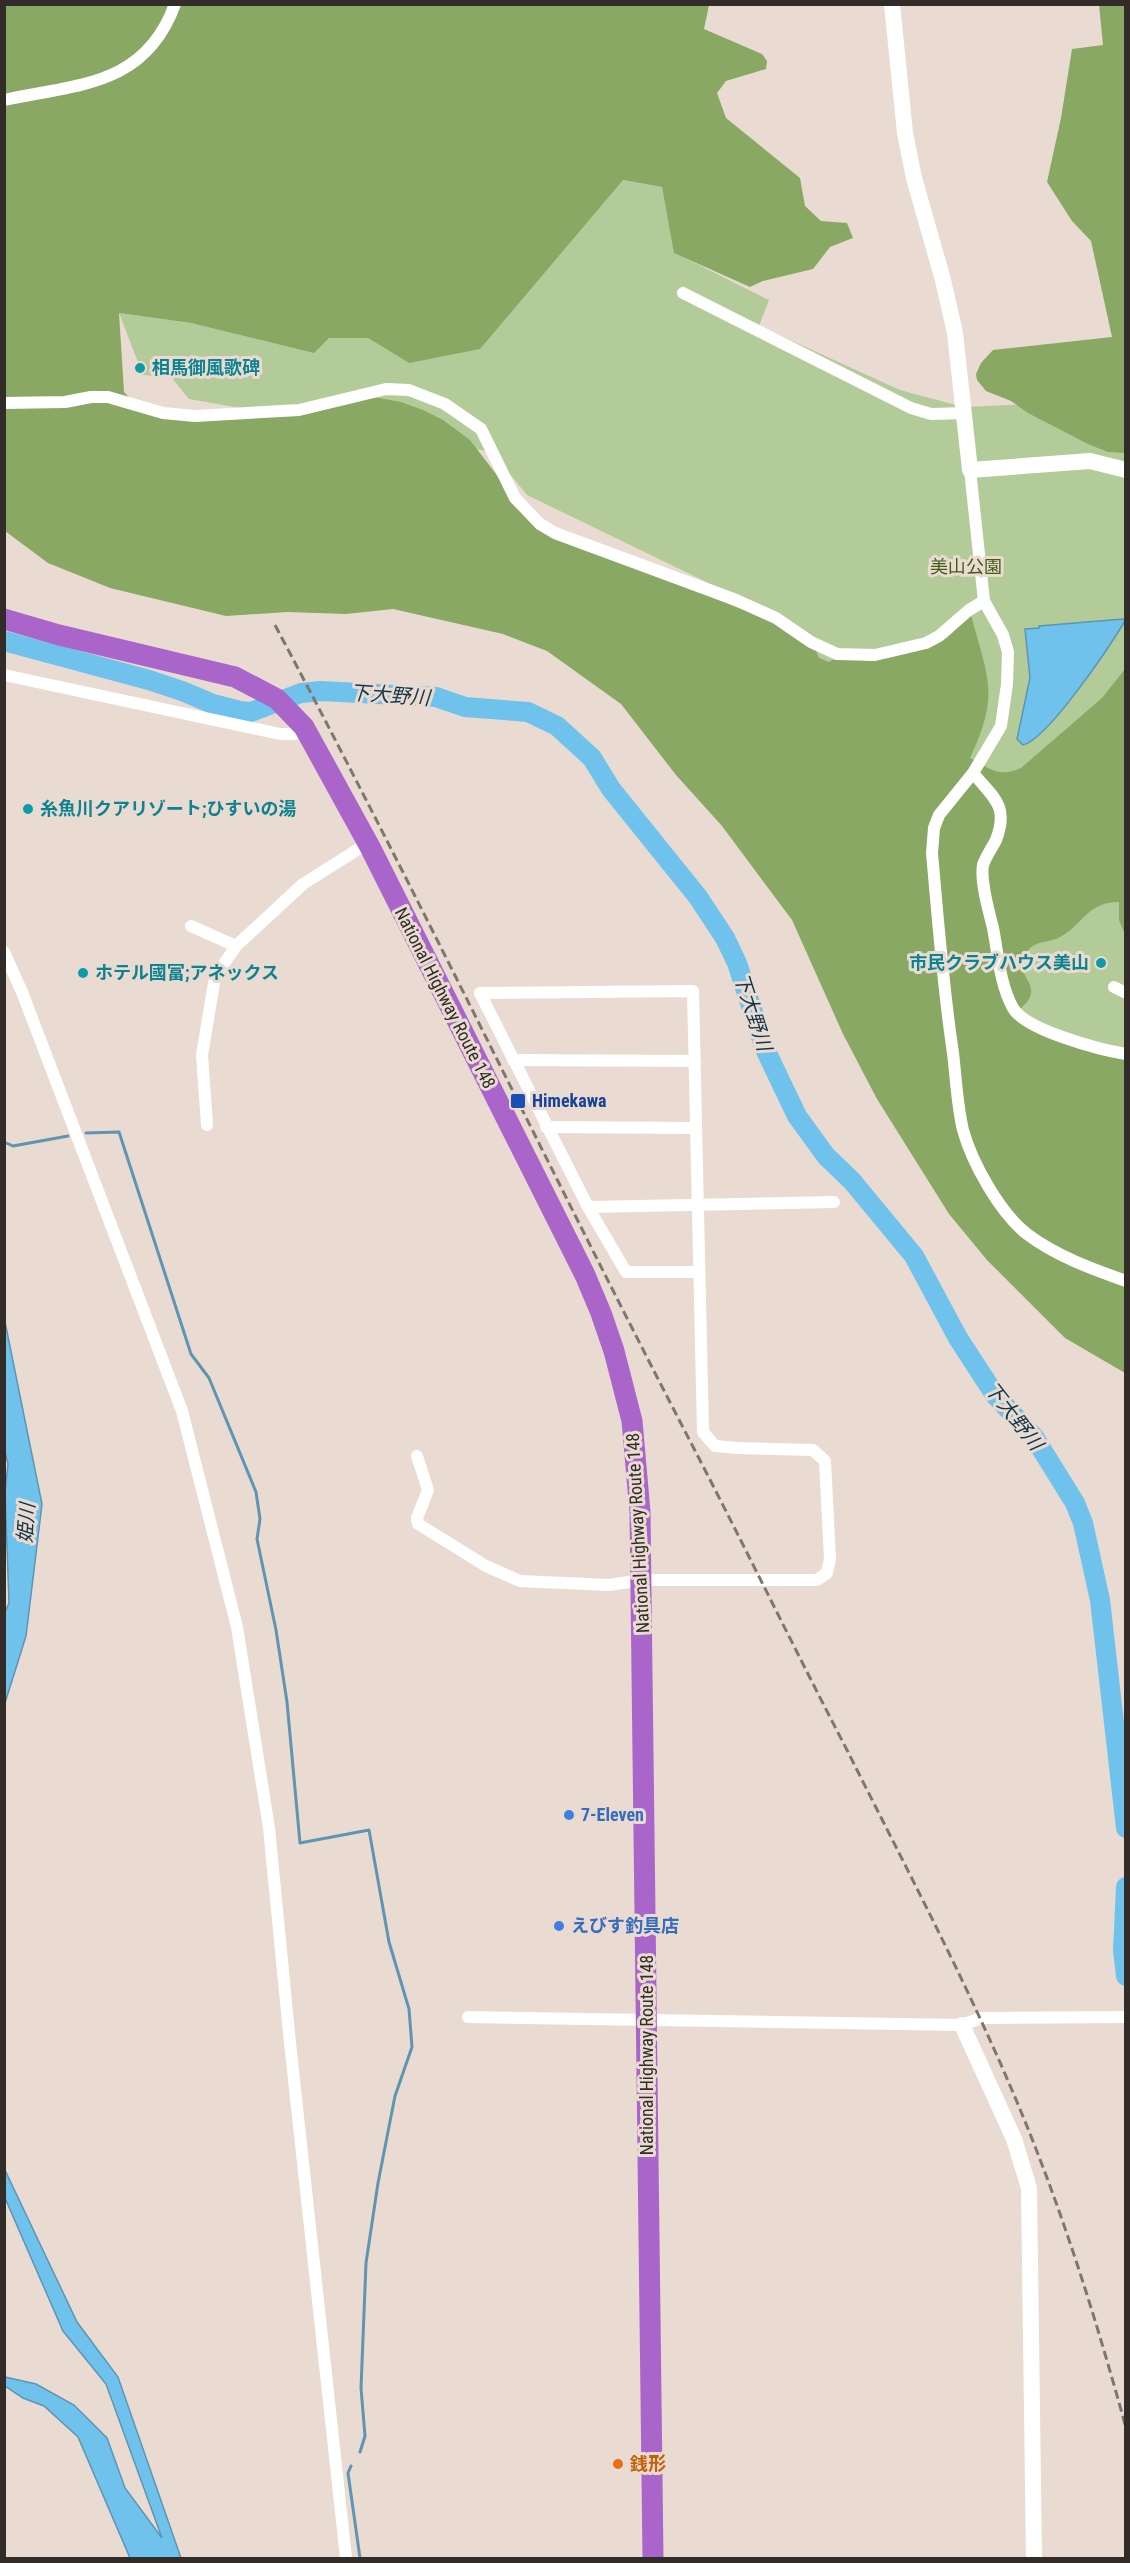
<svg xmlns="http://www.w3.org/2000/svg" width="1130" height="2563" viewBox="0 0 1130 2563" font-family="'Roboto Condensed','Noto Sans JP',sans-serif">
<style>
.green{fill:#b3cb99}
.forest{fill:#89a863}
.water{fill:#6fc2ec;stroke:#5d95b2;stroke-width:1.5}
.lines{fill:none;stroke-linecap:round;stroke-linejoin:round}
.stream{stroke:#5d95b2;stroke-width:3}
.river{stroke:#6fc2ec;stroke-width:20}
.street{stroke:#fff;stroke-width:12}
.secondary{stroke:#fff;stroke-width:16}
.highway{stroke:#aa65ca;stroke-width:21}
.rail{stroke:#7f7670;stroke-width:3;stroke-dasharray:9 4.5;stroke-linecap:butt}
.culture-dot{fill:#0f9aa8;stroke:#eadbd2;stroke-width:2}
.transit-dot{fill:#1a4fb4;stroke:#eadbd2;stroke-width:2}
.shop-dot{fill:#3f7fe0;stroke:#eadbd2;stroke-width:2}
.food-dot{fill:#e8710a;stroke:#eadbd2;stroke-width:2}
.labels{text-anchor:middle;stroke-width:6;stroke-linejoin:round;paint-order:stroke}
.culture-label{font-size:18px;font-weight:bold;fill:#0d838f;stroke:#eadbd2;text-anchor:start}
.park-label{font-size:18px;fill:#405c12;stroke:#eadbd2}
.street-label{font-size:18px;fill:#322c29;stroke:#eadbd2}
.transit-label{font-size:18px;font-weight:bold;fill:#164399;stroke:#eadbd2;text-anchor:start}
.shop-label{font-size:18px;font-weight:bold;fill:#366cbe;stroke:#eadbd2;text-anchor:start}
.food-label{font-size:18px;font-weight:bold;fill:#c56008;stroke:#eadbd2;text-anchor:start}
.water-label{font-size:20px;font-style:italic;fill:#123749;stroke:#eadbd2}
</style>
<rect width="100%" height="100%" fill="#eadbd2"/>
<polygon class="green" points="623,180 662,187 675,253 769,300 759,326 900,390 963,407 1125,400 1125,1189 729,593 527,495 492,452 189,399 171,377 143,375 119,313 191,323 250,336 368,338 409,363"/>
<g class="forest">
<path d="M4,5H709L704,29L762,54L767,61L766,69L726,81L717,93L726,118L800,178L805,206L821,221L847,223L853,238L830,247L813,269L763,281L750,287L674,253L662,187L623,180L480,349L409,363L368,338H329L314,353L191,323L119,313L124,392L139,408L171,418L374,397L401,402L423,410L443,420L470,440L535,525L778,624L815,648L819,658L829,662L836,658L872,661L916,651L947,638L971,615C988,679 1000,694 970,758C991,769 998,778 1021,768L1102,698L1125,669V934L1119,920V902C1087,902 1084,924 1060,937C1050,943 1034,940 1027,952C1008,980 1056,985 1012,1015C1040,1043 1088,1048 1125,1058V1373L1065,1338L987,1260L949,1214L877,1099L843,1034L792,920L722,826L676,775L621,704L547,651L503,634L393,609L346,614L287,612L226,616L110,588L48,563L5,531Z"/>
<polygon points="1099,5 1125,5 1125,453 1108,452 1088,444 1028,413 1011,401 986,391 977,380 976,374 981,363 993,350 1112,337 1091,241 1072,221 1047,182 1061,118 1072,49 1103,45"/>
</g>
<g class="water">
<path d="M1123,619L1125,621C1110,646 1048,739 1023,745L1017,739L1030,678L1025,629L1039,628V626Z"/>
<polygon points="4,1317 42,1504 26,1636 5,1703 4,1614 9,1603 5,1492 8,1464 4,1449"/>
<polygon points="4,2168 77,2322 118,2377 181,2558 130,2558 78,2437 44,2406 23,2398 5,2386 5,2377 36,2384 74,2405 107,2438 125,2488 162,2538 106,2384 63,2331 5,2198"/>
</g>
<g class="lines">
<g class="stream">
<polyline points="86,1133 119,1132 191,1354 209,1378 256,1492 260,1519 257,1539 276,1630 287,1702 300,1843 369,1830 389,1942 409,2009 412,2047 395,2096 378,2183 366,2263 361,2388 365,2436 360,2452"/>
<polyline points="4,1142 13,1146 68,1136"/>
<polyline points="351,2466 348,2473 360,2558"/>
</g>
<g class="river">
<polyline points="4,641 149,680 182,691 213,704 240,711 251,712 301,693 321,691 436,697 465,707 528,712 557,726 592,758 611,789 698,897 725,938 737,963 765,1049 797,1116 826,1156 852,1181 914,1256 958,1338 995,1395 1034,1437 1075,1503 1083,1523 1100,1600 1126,1828"/>
<polyline points="1126,1887 1123,1950 1126,1976"/>
</g>
<g class="street">
<path d="M4,100C77,84 145,87 175,4"/>
<polyline points="683,293 911,408 931,414 965,413"/>
<polyline points="4,403 65,402 91,397 108,397 163,413 195,416 299,410 386,389 409,390 445,404 481,429 515,498 540,524 555,533 736,600 776,618 811,642 837,654 875,655 926,643 939,636 969,610 984,601"/>
<path d="M970,470L984,601L1003,635L1008,652L1007,684L1001,726L973,773L939,815L934,828L932,853C938,920 943,987 953,1053C956,1078 957,1105 963,1130C972,1163 1000,1213 1027,1234C1056,1256 1092,1269 1126,1281"/>
<polyline points="4,675 280,734 295,734 304,727"/>
<path d="M973,773C994,798 1009,806 996,840C992,848 986,856 983,865C980,881 989,912 993,928C998,954 1000,985 1013,1008C1025,1030 1101,1050 1126,1054"/>
<polyline points="191,926 236,946"/>
<polyline points="4,952 22,992 182,1411 237,1627 269,1828 290,2043 346,2558"/>
<polyline points="1114,987 1126,993"/>
<polyline points="513,1060 695,1061"/>
<polyline points="207,1125 202,1055 215,977 236,946 303,884 368,843"/>
<polyline points="546,1127 696,1128"/>
<polyline points="588,1207 834,1202"/>
<polyline points="417,1456 428,1490 417,1518 418,1524 486,1566 520,1581 609,1585 642,1580 817,1580 827,1573 830,1559 825,1461 813,1450 738,1448 715,1446 703,1432 693,991 480,993 588,1207 626,1272 698,1272"/>
<polyline points="468,2017 962,2025 981,2018 1126,2017"/>
</g>
<g class="secondary">
<polyline points="892,4 905,133 914,178 943,280 955,333 970,470 1090,461 1126,470"/>
<polyline points="962,2025 1014,2139 1029,2188 1034,2558"/>
</g>
<polyline class="highway" points="4,619 59,635 235,677 277,699 304,727 370,847 585,1275 601,1313 614,1351 632,1421 640,1512 653,2558"/>
<path class="rail" d="M275,625C418,894 549,1169 689,1439C743,1543 794,1648 848,1752C908,1872 971,1990 1022,2114C1064,2216 1097,2322 1126,2428"/>
</g>
<g class="culture-dot">
<circle cx="140" cy="368" r="6"/>
<circle cx="28" cy="809" r="6"/>
<circle cx="1101" cy="963" r="6"/>
<circle cx="83" cy="973" r="6"/>
</g>
<rect class="transit-dot" x="510" y="1093" width="16" height="16" rx="3"/>
<g class="shop-dot">
<circle cx="569" cy="1815" r="6"/>
<circle cx="559" cy="1926" r="6"/>
</g>
<circle class="food-dot" cx="618" cy="2464" r="6"/>
<g class="labels">
<g class="culture-label">
<text x="152" y="374">相馬御風歌碑</text>
<text x="40" y="815">糸魚川クアリゾート;ひすいの湯</text>
<text x="1089" y="969" text-anchor="end">市民クラブハウス美山</text>
<text x="95" y="979">ホテル國富;アネックス</text>
</g>
<g class="park-label">
<text x="966" y="573">美山公園</text>
</g>
<g class="street-label">
<text transform="translate(445 998) rotate(63)" y="6">National Highway Route 148</text>
<text transform="translate(638 1533) rotate(-93)" y="6">National Highway Route 148</text>
<text transform="translate(647 2055) rotate(-90)" y="6">National Highway Route 148</text>
</g>
<g class="transit-label">
<text x="532" y="1107">Himekawa</text>
</g>
<g class="shop-label">
<text x="581" y="1821">7-Eleven</text>
<text x="571" y="1932">えびす釣具店</text>
</g>
<g class="food-label">
<text x="630" y="2470">銭形</text>
</g>
<g class="water-label">
<text transform="translate(390 695) rotate(4)" y="7">下大野川</text>
<text transform="translate(753 1012) rotate(72)" y="7">下大野川</text>
<text transform="translate(1014 1416) rotate(52)" y="7">下大野川</text>
<text transform="translate(26 1523) rotate(-86)" y="7">姫川</text>
</g>
</g>
<rect width="1130" height="2563" fill="none" stroke="#322c29" stroke-width="12"/>
</svg>
